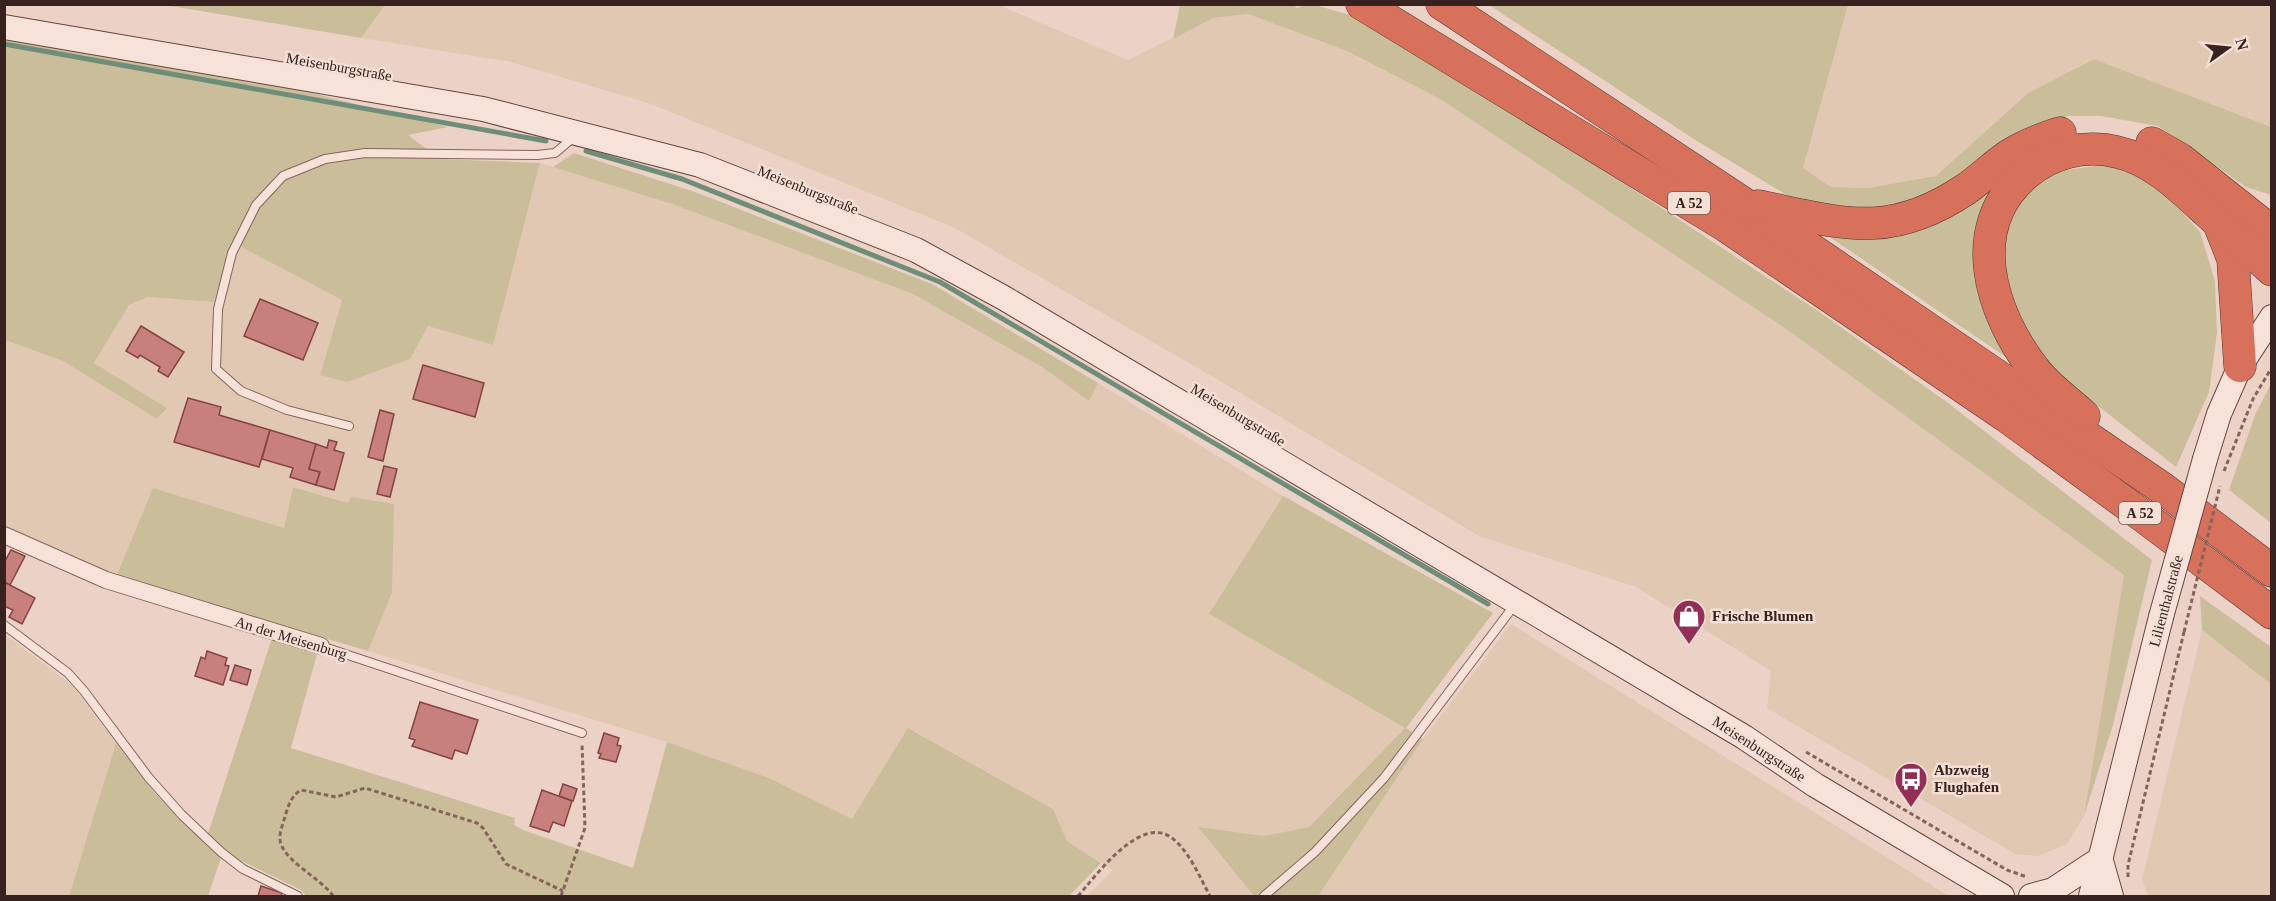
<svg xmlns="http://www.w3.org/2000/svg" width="2276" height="901" viewBox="0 0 2276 901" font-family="'Times New Roman',serif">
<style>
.farmland{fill:#e1c8b3}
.green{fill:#cabd9a}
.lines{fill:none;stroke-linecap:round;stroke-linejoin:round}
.stream{stroke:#6e8e7a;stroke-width:5}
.building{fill:#c8807d;stroke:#854443;stroke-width:1.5}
.lane-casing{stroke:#87635c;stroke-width:10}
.street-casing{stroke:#87635c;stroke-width:18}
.secondary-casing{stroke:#68443f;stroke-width:26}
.highway-casing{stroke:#553330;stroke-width:33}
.path{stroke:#87635c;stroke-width:3;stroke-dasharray:4.5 3;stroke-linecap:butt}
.lane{stroke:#f7e2d9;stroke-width:8}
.street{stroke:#f7e2d9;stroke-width:16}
.secondary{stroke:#f7e2d9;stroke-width:24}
.highway{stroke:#d7715b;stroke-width:32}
.secondary-bridge-casing{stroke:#68443f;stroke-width:26;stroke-linecap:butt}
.path-bridge{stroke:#87635c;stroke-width:3;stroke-dasharray:4.5 3;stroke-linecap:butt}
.secondary-bridge{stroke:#f7e2d9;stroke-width:24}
.labels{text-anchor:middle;stroke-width:5;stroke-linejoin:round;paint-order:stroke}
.shield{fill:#f4dfd5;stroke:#705b56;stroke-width:1.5}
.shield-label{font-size:14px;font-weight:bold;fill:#37221f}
.street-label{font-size:15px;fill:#37221f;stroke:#f4dfd5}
.poi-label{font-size:15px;font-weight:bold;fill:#37221f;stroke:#f4dfd5;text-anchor:start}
</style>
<rect width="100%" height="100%" fill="#ecd2c6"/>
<g class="farmland">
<polygon points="996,4 1128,60 1213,18 1248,14 1347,51 1442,100 1789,331 2124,575 2084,816 2067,844 2038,856 2015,854 1767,708 1771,671 1636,587 1479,536 1215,378 955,228 651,104 511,62 361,38 385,5"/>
<polygon points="1848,5 2271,5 2271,127 2094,59 2028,93 1936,176 1868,188 1831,187 1803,168"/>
<polygon points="540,163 672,204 913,294 1042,367 1089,401 1098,383 1283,496 1209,614 1405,728 1309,827 1264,836 1199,828 1254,896 1087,896 1113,870 1067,841 1053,809 909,728 852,819 769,778 667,742 368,651 392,593 393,504 348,503 294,487 284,528 153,488 116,577 5,528 5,340 63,361 157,419 167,408 94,363 128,305 147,297 214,302 232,242 342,300 320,374 428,326 493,345"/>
<polygon points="1511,624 1949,896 1318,896 1423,739"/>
<polygon points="2202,630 2271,684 2271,896 2149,896 2142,880"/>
<polygon points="4,634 71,684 116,743 69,896 5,896"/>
</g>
<g class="green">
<polygon points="1292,4 1297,8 1306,5 1315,5 1350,15 1531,122 1818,311 1944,400 2152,560 2113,725 2084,816 2124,575 1789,331 1442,100 1347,51 1248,14 1213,18 1173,39 1180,5"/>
<polygon points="165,5 385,5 361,38"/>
<polygon points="1489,5 1848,5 1803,168 1831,187 1868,188 1936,176 2028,93 2094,59 2271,127 2271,195 2246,187 2158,126 2101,116 2068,116 2026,128 1939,195 1879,214 1790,197 1697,141"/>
<polygon points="5,38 292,88 448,127 408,135 440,159 540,163 493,345 428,326 410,359 347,382 320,375 342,300 232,242 214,302 148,297 129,305 94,363 167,408 157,419 63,361 5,340"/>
<polygon points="574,153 695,192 932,284 1098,383 1089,401 1042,367 913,294 672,204 553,167"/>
<polygon points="2118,163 2158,185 2200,232 2215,281 2217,333 2209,392 2176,467 2042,362 2012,304 2000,248 2013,204 2051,172"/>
<polygon points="2002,178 1985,214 2016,364 1818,229"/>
<polygon points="2271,384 2271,523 2229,490 2255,415"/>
<polygon points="293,487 348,503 351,497 394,504 392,593 368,651 116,577 153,488 284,528"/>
<polygon points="1283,496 1493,613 1406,728 1423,739 1318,896 1254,896 1198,827 1264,836 1309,827 1405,728 1209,614"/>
<polygon points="2200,596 2271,647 2271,684 2202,630"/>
<polygon points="272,638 318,651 291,748 515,818 514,825 523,830 633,868 667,742 769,778 852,819 908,728 1053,809 1067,841 1101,863 1069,896 307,896 301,890 223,852 208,896 69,896 116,743 154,792 205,843"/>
</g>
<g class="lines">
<g class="stream">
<polyline points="4,44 546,141"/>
<polyline points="586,151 682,179 940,282 1488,604"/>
</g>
</g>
<g class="building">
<polygon points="260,299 318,323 303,360 244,336"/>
<polygon points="141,326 184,352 168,377 158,371 160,367 140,355 138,358 126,351"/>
<polygon points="423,365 484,383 475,417 413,399"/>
<polygon points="188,398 221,407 219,415 270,430 259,467 174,442"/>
<polygon points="380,410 394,414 383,461 368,457"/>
<polygon points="270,430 316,444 309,469 320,472 316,485 290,477 293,468 262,459"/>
<polygon points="329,440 337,442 334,450 344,453 334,490 316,485 320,472 309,469 316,444 327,448"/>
<polygon points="384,466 397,469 390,497 377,494"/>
<polygon points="11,550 25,556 10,585 4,582 4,563"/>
<polygon points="4,582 35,598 22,624 9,617 13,610 4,606"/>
<polygon points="207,651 227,658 225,665 229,666 223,685 195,676 201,657 205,659"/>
<polygon points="235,665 251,670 247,685 230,680"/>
<polygon points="420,702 478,720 467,754 455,750 452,759 412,746 415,740 409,738"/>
<polygon points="604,733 619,738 617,745 621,746 616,762 599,758 601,754 598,753"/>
<polygon points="563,784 577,789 573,801 559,796"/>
<polygon points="542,790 572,801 564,826 553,822 549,832 530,826"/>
<polygon points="261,886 282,893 281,896 258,896"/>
</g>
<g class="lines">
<defs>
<g id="lane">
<polyline points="349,426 287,410 241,391 216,369 218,309 232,253 256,205 283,176 325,159 365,153 537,155 555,153 574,137"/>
<polyline points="4,625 68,673 84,691 149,778 182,815 221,852 243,869 298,896"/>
<polyline points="321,646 582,733"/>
<polyline points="1264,896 1315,852 1384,778 1516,603"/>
</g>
<polyline id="street" points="4,535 106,580 321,646"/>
<g id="secondary">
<polyline points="4,27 483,109 700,165 916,250 1004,298 1744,737 1815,785 2002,896"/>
<polyline points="2205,459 2219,414 2240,366 2272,317"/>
<polyline points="2101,861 2111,896"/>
<polyline points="2031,896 2053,890 2100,859"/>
<polyline points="2091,896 2161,617"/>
</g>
<g id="highway">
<polyline points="1362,4 1726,226 2006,416 2143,516 2272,613"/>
<polyline points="1442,4 1743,203 2162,488 2272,571"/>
<polyline points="2152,143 2180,159 2272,232"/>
<path d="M1758,206C1841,223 1889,241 1966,189C1982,178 1996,163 2013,153C2028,144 2044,138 2060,133"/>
<polyline points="2220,226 2233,259 2240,366"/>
<path d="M2084,416C2068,401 2047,387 2034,369C1990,312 1963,226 2027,173C2051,153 2085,144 2117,152C2153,160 2180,187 2207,212C2228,231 2250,250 2272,270"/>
</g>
</defs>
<use href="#lane" class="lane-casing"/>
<use href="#street" class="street-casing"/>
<use href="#secondary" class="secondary-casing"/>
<use href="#highway" class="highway-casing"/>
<g class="path">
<polyline points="2224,471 2253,399 2272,367"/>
<polyline points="1806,752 2007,870 2027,877"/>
<polyline points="2128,877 2128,865 2184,632"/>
<path d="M333,896C321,877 277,859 280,835C281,829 283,823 285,817C288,806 291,796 301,790L336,797L365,788L477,823L483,828L506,864L563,891"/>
<polyline points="561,896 585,828 582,743"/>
<path d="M1078,896C1096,876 1140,814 1172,838C1190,852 1200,878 1210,896"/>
</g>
<use href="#lane" class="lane"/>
<use href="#street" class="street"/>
<use href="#secondary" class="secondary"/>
<use href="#highway" class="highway"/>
<defs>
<polyline id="secondary-bridge" points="2161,617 2205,459"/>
</defs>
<use href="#secondary-bridge" class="secondary-bridge-casing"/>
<polyline class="path-bridge" points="2184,632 2220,486"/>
<use href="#secondary-bridge" class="secondary-bridge"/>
</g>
<defs>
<symbol id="shop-pin" viewBox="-11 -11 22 30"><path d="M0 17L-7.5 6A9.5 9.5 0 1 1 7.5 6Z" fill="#932f56" stroke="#f4dfd5"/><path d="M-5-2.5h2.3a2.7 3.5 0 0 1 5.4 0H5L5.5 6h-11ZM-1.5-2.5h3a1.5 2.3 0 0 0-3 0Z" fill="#fff"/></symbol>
<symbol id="bus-pin" viewBox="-11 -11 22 30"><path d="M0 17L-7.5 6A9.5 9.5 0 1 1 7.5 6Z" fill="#932f56" stroke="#f4dfd5"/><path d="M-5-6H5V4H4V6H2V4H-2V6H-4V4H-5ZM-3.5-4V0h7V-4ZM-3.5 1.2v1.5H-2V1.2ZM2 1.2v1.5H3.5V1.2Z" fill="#fff"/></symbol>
</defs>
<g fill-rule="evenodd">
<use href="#shop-pin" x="1670" y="597" width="38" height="52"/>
<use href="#bus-pin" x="1892" y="760" width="38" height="52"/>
</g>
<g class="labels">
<g class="shield">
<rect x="1668" y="192" width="42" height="22" rx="4.5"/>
<rect x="2119" y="502" width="42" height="22" rx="4.5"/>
</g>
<g class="shield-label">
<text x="1689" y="208">A 52</text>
<text x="2140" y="518">A 52</text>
</g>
<g class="street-label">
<text transform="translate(339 67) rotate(10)" y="5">Meisenburgstraße</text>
<text transform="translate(808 190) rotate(22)" y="5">Meisenburgstraße</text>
<text transform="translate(1238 415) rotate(31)" y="5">Meisenburgstraße</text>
<text transform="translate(2166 601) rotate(-75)" y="5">Lilienthalstraße</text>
<text transform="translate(291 638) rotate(17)" y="5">An der Meisenburg</text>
<text transform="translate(1759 749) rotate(33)" y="5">Meisenburgstraße</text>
</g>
<g class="poi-label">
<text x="1712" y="621">Frische Blumen</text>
<text x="1934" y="775">Abzweig<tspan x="1934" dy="17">Flughafen</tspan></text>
</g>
</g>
<rect width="2276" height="901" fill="none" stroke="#37221f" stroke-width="12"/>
<g transform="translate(2228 48) rotate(75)" stroke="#f4dfd5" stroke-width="4.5" paint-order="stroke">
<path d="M0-4.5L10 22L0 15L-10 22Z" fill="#37221f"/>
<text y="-9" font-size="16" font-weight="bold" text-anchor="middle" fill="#37221f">N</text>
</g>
</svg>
